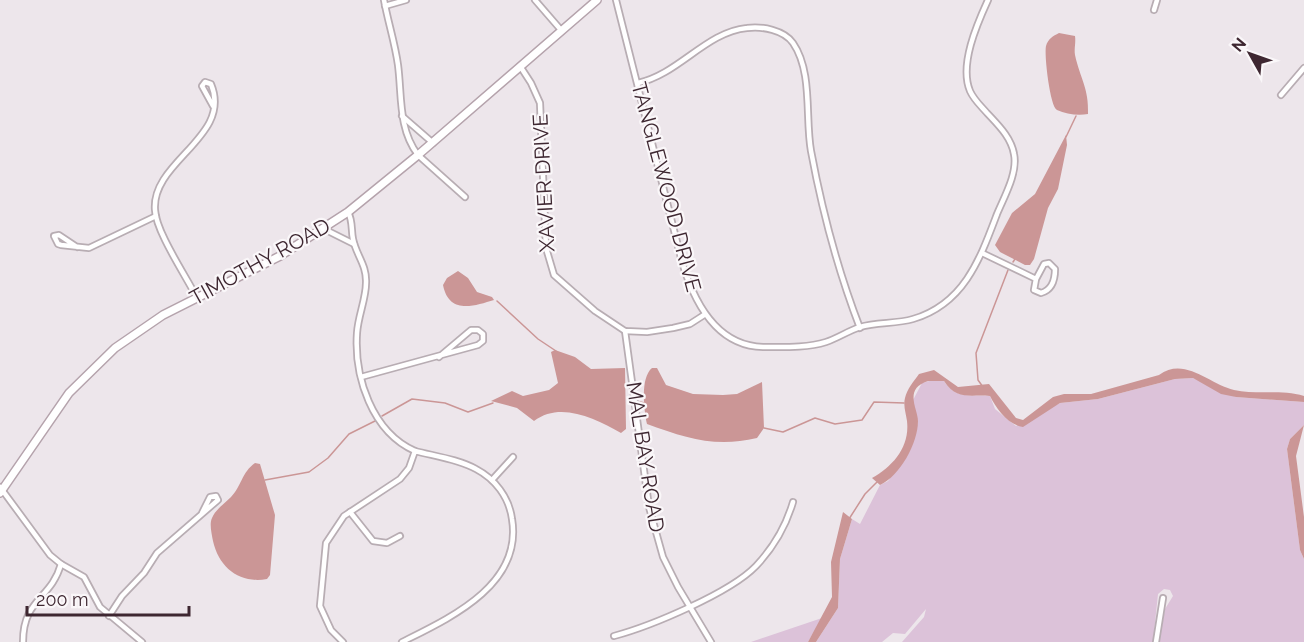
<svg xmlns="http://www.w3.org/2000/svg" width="1304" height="642" viewBox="0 0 1304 642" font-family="Raleway,sans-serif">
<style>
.green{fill:#dcc2d9}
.water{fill:#cb9696}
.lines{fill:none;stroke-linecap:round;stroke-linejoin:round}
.stream{stroke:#cb9696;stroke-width:1.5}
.street-casing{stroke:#b8adb3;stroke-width:8}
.secondary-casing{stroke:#b5a3ac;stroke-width:10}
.street{stroke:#fff;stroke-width:4.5}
.secondary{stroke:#fff;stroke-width:7}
.labels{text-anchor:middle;stroke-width:4.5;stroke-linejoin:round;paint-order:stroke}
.street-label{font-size:21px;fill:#3e2731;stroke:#faf7f9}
</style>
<rect width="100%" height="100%" fill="#ede6eb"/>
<g class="green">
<path d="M1193,378L1236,397L1304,402V425L1290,439L1287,449L1300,550L1304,559V642H1159L1165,609L1173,596L1170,590L1164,589L1158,594L1153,642H902L924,617L926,609L905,634L893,633L882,642H816L838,608L840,559L852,519L860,524L880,485L888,481L909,452L918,422L912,402L922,383L936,379L944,381C956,400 971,394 990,396L995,409L1016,426L1060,403L1098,399L1175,379Z"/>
<polygon points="822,618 808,642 751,642"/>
</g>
<g class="water">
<path d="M1059,33L1075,36C1076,43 1074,48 1075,55C1080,78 1089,88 1088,114C1078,116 1066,114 1057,110C1050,107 1044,54 1046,46C1048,39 1053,36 1059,33Z"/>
<polygon points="1066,135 1067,145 1058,189 1048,208 1034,259 1030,265 1025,265 1000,252 995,245 1012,213 1035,194"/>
<path d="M458,271L468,278L477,292L492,297L494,300C474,306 449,315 443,285L447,278Z"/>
<path d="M555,350L575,357L591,369L625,368L626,429L621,433C595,418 560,401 534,421L517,408L491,401L512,391L523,396L549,390L558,383L551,352Z"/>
<path d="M652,368H657L666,385L693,394L723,395L737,394L762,382L764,428L757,438C715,448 686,438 647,424C644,410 640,378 652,368Z"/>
<path d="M934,370L958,387L989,384L1016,418L1023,420L1053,397L1064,394H1091L1159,375C1185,356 1210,385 1234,390C1257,395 1281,389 1304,396V402L1236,397L1221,394L1193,378L1175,379L1098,399L1060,403L1023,427C1008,425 996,408 990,396C970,394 957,401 944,381H928C903,389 918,409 918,421C918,443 900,476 880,485L872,478C893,466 910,447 907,421C906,413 903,406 905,398C907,389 914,381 919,374Z"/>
<polygon points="1304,425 1296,456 1304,517 1304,559 1300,550 1287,449 1290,439"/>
<path d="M255,463L260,464L275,515L270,575L267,579C240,584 219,568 213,541C212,535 209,524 212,518C215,510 225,503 231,497C241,487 242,472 255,463Z"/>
<polygon points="843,512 852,519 840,559 838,608 816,642 808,642 832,597 831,562"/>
</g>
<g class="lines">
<g class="stream">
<polyline points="1066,137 1076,116"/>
<polyline points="1013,262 1015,259"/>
<polyline points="497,301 538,339 556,351"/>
<polyline points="983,387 978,380 976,353 1008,270"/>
<polyline points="640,402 645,403"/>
<polyline points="382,416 412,399 445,403 468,412 493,403"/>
<polyline points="764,428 783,432 815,418 835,424 862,420 874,402 904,403"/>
<polyline points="265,480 309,472 328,458 349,434 375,421"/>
<polyline points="849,519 865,494 877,482"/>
</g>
<defs>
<g id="street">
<path d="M384,0C388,22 395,43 398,65C402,95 398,129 418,155L465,197"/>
<polyline points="535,0 561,30"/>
<path d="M616,0L682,262C694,302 716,346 763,347C784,347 807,348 826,342C838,338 848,331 860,327C877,322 896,324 913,319C964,304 980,259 997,214C1004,197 1018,173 1014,154C1011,137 998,125 987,113C981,106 974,100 970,91C959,65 977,24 988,0"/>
<polyline points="385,6 406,0"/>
<polyline points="1154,10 1157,0"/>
<polyline points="520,66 531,83 540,103 546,248 554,275 595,311 625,331 647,332 673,328 690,324 704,315"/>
<path d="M638,83C679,74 706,32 747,28C762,26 784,30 793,43C813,72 805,118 811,151C822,210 838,271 860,328"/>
<polyline points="1281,95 1304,68"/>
<polyline points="402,116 433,143"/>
<path d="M348,212C353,221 351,230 353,239C356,255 367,265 366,283C366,299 358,316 357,333C354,377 372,432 415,451"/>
<polyline points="324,229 354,244"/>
<polyline points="77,247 59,235 54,236 58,244 61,245 89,248 156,216"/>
<path d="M982,253L1036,279L1034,290L1041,293C1052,290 1055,279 1055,269L1049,263L1044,264L1036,279"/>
<path d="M197,298C186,276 156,232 155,210C151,161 233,137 211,84L205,82L202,86L213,106"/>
<polyline points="625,331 649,507 663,557 678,587 711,642"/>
<polyline points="361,377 478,345 483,341 483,334 478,330 471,330 439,357"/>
<polyline points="492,480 513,457"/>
<polyline points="0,487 50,555 61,564 84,577 100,607 142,642"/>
<polyline points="350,512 373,541 387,543 400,536"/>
<polyline points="109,616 122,596 144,573 157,553 218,500 216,496 210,497 202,513"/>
<path d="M614,636C651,626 730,593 756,566C773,548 786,526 793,502"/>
<path d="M23,642C23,598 51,600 61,564"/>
<path d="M343,642L331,630L320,606L326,543L344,516L400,479L409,468L415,451C434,456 458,459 476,469C495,479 509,497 512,519C523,585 450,618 402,642"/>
<polyline points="1156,642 1163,598"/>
</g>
<polyline id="secondary" points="0,493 69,393 115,348 163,315 280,256 348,212 418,155 597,0"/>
</defs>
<use href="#street" class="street-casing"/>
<use href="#secondary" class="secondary-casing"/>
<use href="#street" class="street"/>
<use href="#secondary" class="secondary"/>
</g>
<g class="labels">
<g class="street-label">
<text transform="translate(544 183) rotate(-93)" y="7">XAVIER DRIVE</text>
<text transform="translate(666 187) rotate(75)" y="7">TANGLEWOOD DRIVE</text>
<text transform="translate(260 262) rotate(-29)" y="7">TIMOTHY ROAD</text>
<text transform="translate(645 457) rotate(81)" y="7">MAL BAY ROAD</text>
</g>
</g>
<g transform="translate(1250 54) rotate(310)" stroke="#faf7f9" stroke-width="4.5" paint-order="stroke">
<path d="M0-4.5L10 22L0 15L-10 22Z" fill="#3e2731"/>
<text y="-9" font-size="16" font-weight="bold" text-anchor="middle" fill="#3e2731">N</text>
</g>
<path d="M27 606v9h162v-9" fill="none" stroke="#3e2731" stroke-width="3"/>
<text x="36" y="606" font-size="18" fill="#3e2731" stroke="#faf7f9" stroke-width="4.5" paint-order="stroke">200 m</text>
</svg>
